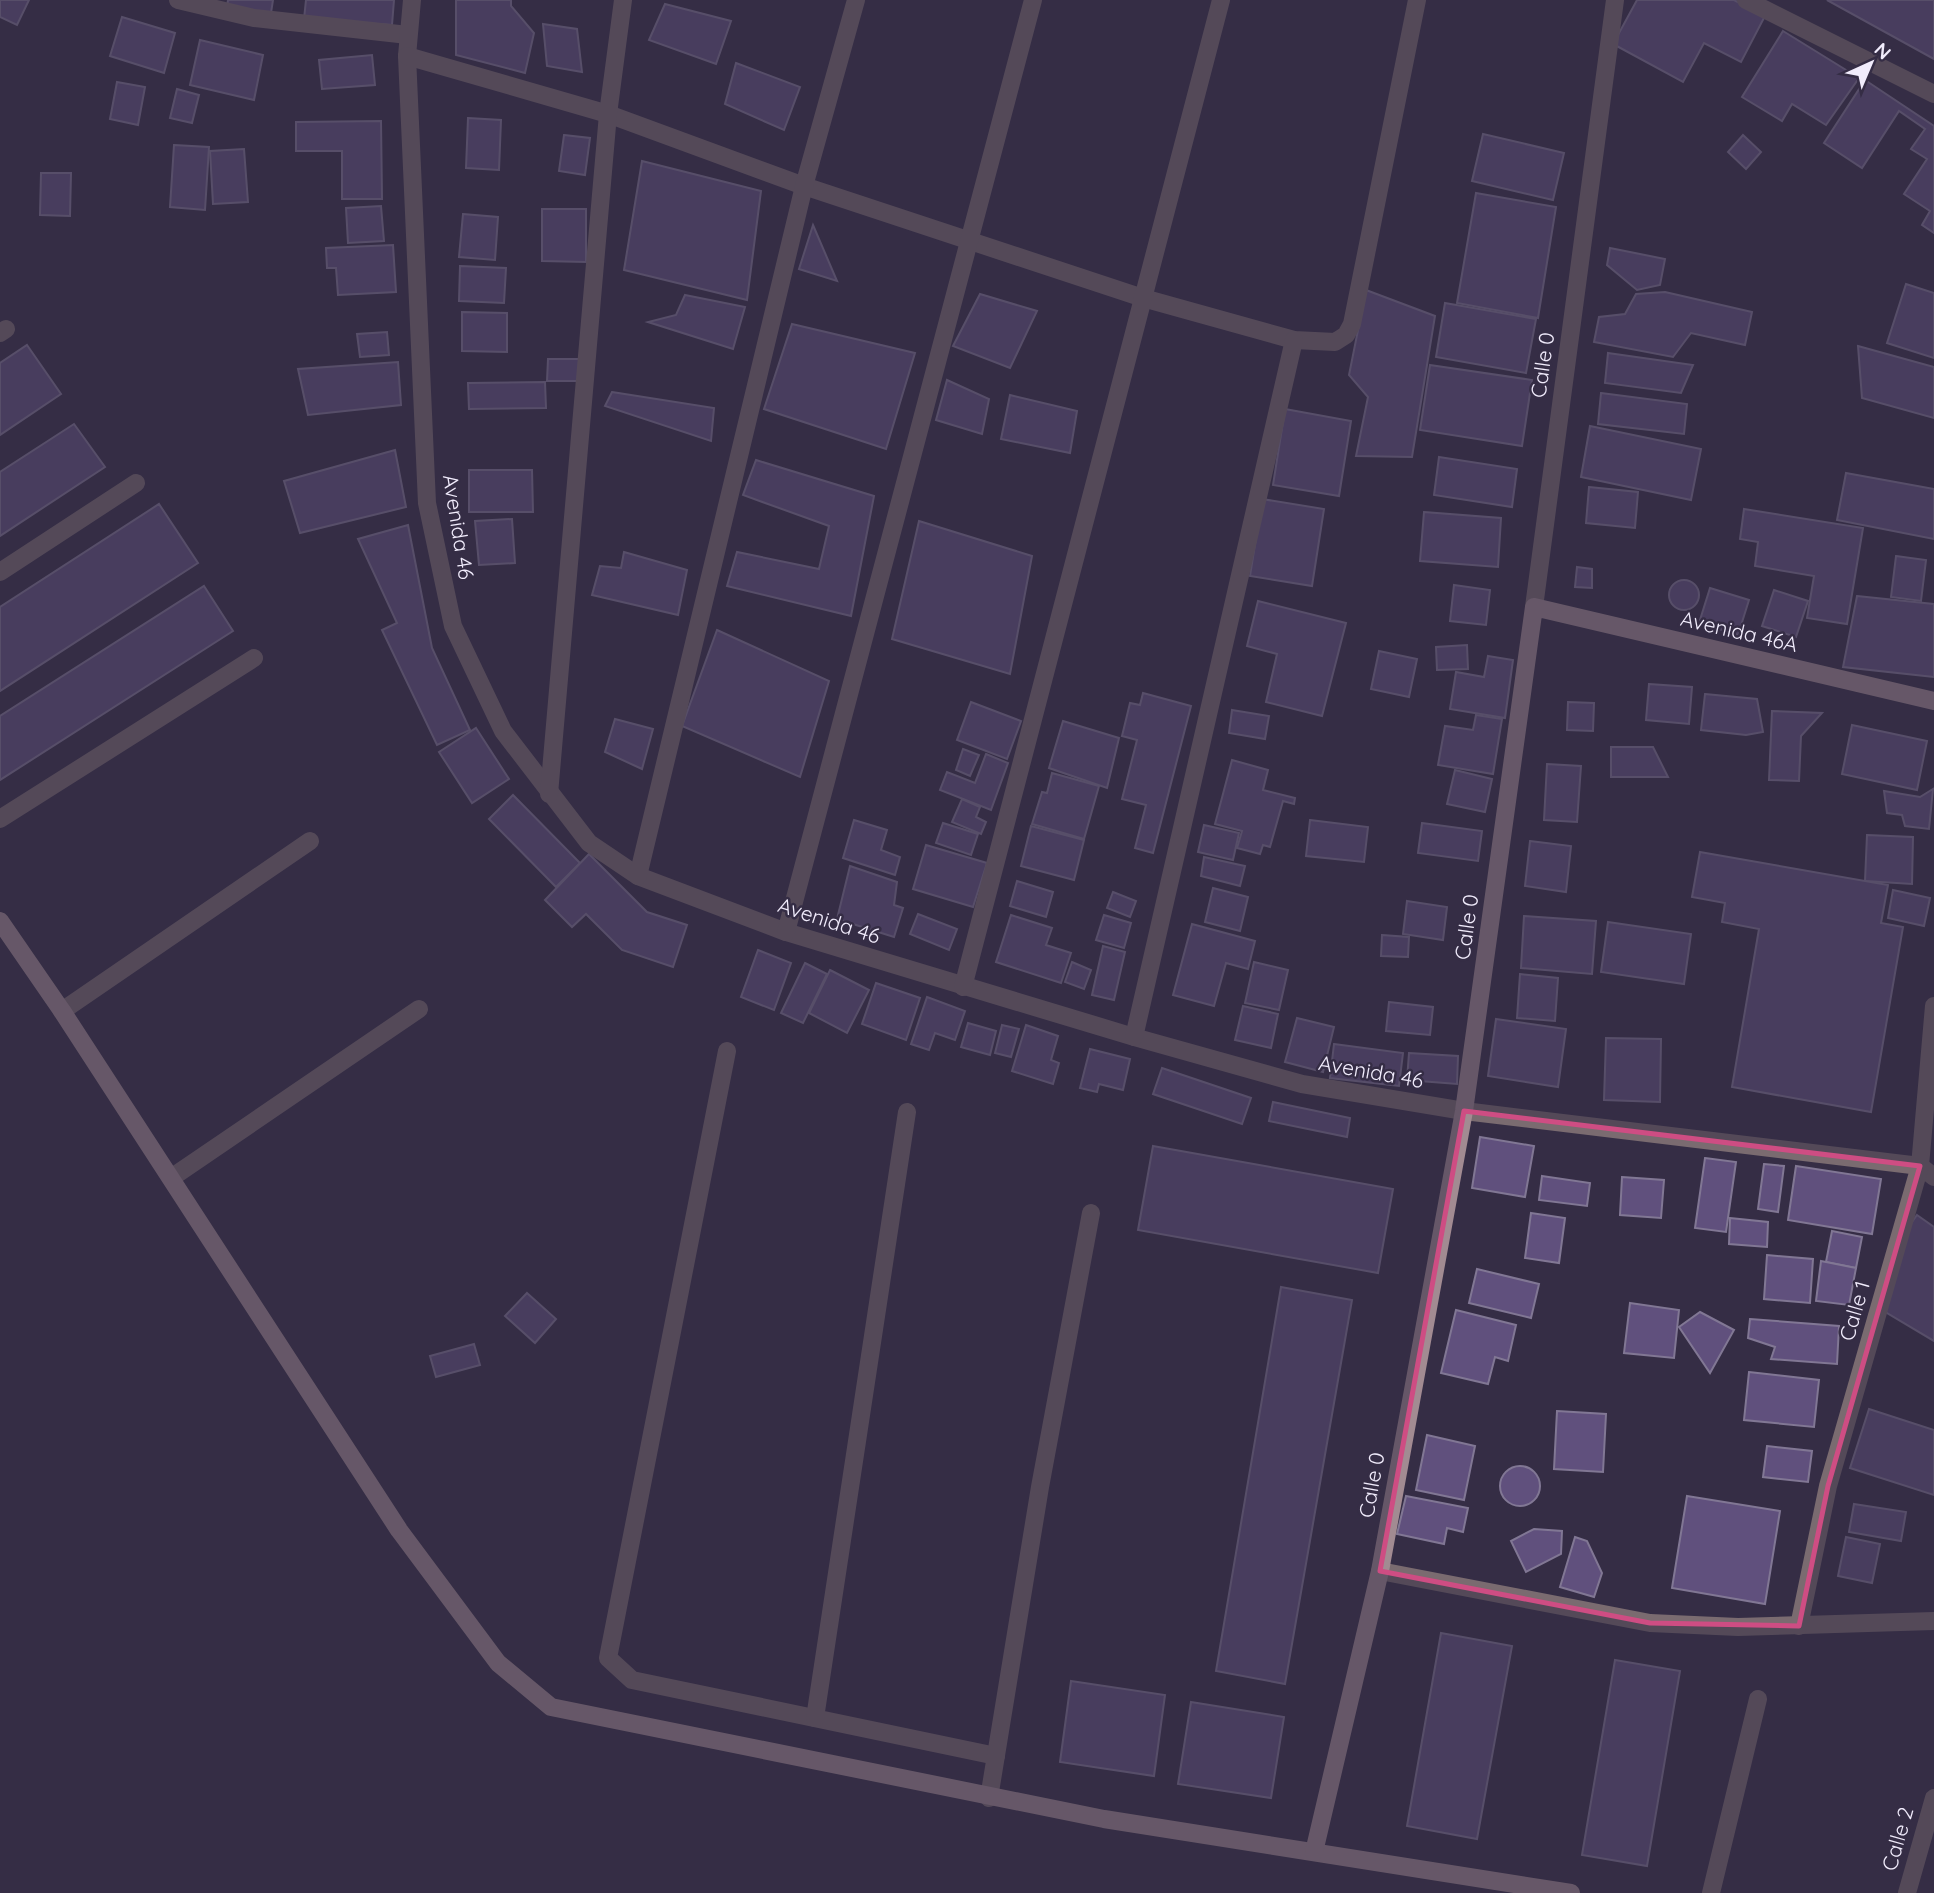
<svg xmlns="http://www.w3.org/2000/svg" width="1934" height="1893" viewBox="0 0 1934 1893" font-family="Quicksand,sans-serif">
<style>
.building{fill:#60507d;stroke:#817794;stroke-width:2}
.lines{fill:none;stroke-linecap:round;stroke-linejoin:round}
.street{stroke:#7a6b70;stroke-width:18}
.secondary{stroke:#a28b92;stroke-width:18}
.marked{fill:none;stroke:#ce4d83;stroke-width:5;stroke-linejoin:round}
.labels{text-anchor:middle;stroke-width:5;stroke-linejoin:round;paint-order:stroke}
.street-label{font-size:21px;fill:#f1ecfc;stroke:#352d45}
</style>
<rect width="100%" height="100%" fill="#352d45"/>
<g class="building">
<polygon points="0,0 29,0 17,25 0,17"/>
<polygon points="228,0 273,0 271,13 227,7"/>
<polygon points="306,0 394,0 392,25 304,19"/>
<polygon points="456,0 511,0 511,6 534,33 525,73 456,55"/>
<polygon points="1637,0 1734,0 1765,16 1741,62 1704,43 1683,82 1613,44"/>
<polygon points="1827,0 1934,0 1934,59"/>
<polygon points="665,4 731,21 716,64 649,40"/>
<polygon points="122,17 175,33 164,73 110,56"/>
<polygon points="543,24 577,29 582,72 547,66"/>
<polygon points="1783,31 1859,78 1826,125 1792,104 1782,121 1742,97"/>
<polygon points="200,40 263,55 254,100 190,85"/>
<polygon points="372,55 375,85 322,89 319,60"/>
<polygon points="736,63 800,87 784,130 725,104"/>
<polygon points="1865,80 1934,126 1934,233 1922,225 1930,211 1904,194 1927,159 1911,149 1925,129 1899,111 1862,168 1824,143"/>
<polygon points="117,82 145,87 138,125 110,119"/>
<polygon points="177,89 199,95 192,123 170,118"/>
<polygon points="468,118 501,120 499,170 466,168"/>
<polygon points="381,121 382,199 342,199 342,151 296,151 296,122"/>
<polygon points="1483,134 1564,153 1553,200 1472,181"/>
<polygon points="564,135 590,138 585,175 559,171"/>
<polygon points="1743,135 1761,152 1746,169 1728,152"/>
<polygon points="174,145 209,147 205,210 170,207"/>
<polygon points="244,149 248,202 213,204 210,151"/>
<polygon points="642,161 761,191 747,300 624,270"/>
<polygon points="41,173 71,173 70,216 40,215"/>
<polygon points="1476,193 1556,207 1538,318 1457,303"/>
<polygon points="381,206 384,241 348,243 346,208"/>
<polygon points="542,209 586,209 586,262 542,261"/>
<polygon points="463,214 498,217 495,260 459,257"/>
<polygon points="813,225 837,281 799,269"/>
<polygon points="393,245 396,292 338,295 336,268 327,268 326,248"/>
<polygon points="1610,248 1665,259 1660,285 1637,290 1607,265"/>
<polygon points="460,266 506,268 504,303 459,301"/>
<polygon points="1906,284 1934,293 1934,358 1887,343"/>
<polygon points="1366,290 1435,316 1412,457 1356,456 1368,397 1349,375"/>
<polygon points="1665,292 1752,312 1745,345 1691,333 1673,357 1594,342 1599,317 1625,314 1636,294"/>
<polygon points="980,294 1037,311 1010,368 953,346"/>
<polygon points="685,295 745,307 733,349 648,322 676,315"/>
<polygon points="1445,303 1536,319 1526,373 1436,357"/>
<polygon points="462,312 507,313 507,352 462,351"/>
<polygon points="792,324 915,353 886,449 764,409"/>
<polygon points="387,332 389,355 360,357 357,334"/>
<polygon points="27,345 61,394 0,435 0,363"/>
<polygon points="1858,346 1934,367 1934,418 1862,398"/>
<polygon points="1608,353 1693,365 1681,393 1605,383"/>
<polygon points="548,359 584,359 584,381 547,381"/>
<polygon points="398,362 401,405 308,415 298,369"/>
<polygon points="1430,365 1532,380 1522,446 1420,430"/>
<polygon points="947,380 989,399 982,434 936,420"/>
<polygon points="545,382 546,408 469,409 468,383"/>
<polygon points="612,392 714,408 711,441 605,406"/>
<polygon points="1601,393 1687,404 1684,434 1598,424"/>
<polygon points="1010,395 1077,411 1070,453 1001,439"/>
<polygon points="1285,409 1351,421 1339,496 1273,485"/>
<polygon points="74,424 105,467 0,536 0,472"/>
<polygon points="1590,426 1701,449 1691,500 1581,477"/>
<polygon points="395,450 406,507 300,533 284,481"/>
<polygon points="1439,457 1517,469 1512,507 1434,495"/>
<polygon points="756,460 874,496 851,616 727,586 737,552 819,569 829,526 743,495"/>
<polygon points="469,470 532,470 533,512 469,512"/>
<polygon points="1846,473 1934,489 1934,539 1837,520"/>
<polygon points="1589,487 1638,492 1635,528 1586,523"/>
<polygon points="1262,499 1324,509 1312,586 1250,576"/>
<polygon points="159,504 198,563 0,691 0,607"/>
<polygon points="1744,509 1863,528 1847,624 1807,618 1814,576 1755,566 1758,542 1740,539"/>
<polygon points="1424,512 1501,518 1498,567 1420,561"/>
<polygon points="512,519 515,563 479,565 475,521"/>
<polygon points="919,521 1032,556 1010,674 892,639"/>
<polygon points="408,525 432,648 470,730 437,745 382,630 397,623 358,539"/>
<polygon points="624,552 687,570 678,615 592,595 600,566 621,568"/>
<polygon points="1896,556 1926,560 1921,601 1891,597"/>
<polygon points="1577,567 1592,569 1592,588 1575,587"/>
<circle cx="1684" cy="595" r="15"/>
<polygon points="1454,585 1490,590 1486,625 1450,621"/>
<polygon points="204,586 233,631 0,780 0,716"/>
<polygon points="1710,588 1749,600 1738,635 1699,623"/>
<polygon points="1774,590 1808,601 1796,637 1762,626"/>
<polygon points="1857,596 1934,604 1934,677 1843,667"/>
<polygon points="1258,601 1346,623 1322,716 1266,702 1277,654 1247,646"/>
<polygon points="717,630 829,681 800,777 682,726"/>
<polygon points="1467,645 1468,669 1437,670 1436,647"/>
<polygon points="1379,651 1417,659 1409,697 1371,689"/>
<polygon points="1488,656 1513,660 1505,718 1450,709 1456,672 1484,677"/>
<polygon points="1649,684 1692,687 1689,724 1646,720"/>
<polygon points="1143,693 1191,706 1153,853 1135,848 1146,805 1122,799 1137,740 1122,736 1130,703 1140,705"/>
<polygon points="1705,694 1757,699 1763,732 1746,735 1701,730"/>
<polygon points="971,702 1021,721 1007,759 957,740"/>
<polygon points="1568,702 1594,703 1593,731 1567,730"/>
<polygon points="1232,710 1269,716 1265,739 1229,733"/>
<polygon points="1772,711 1822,713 1801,736 1799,781 1769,780"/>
<polygon points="1476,715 1502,719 1493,774 1438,765 1445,726 1473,730"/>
<polygon points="615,719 653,729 642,769 605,752"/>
<polygon points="1063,721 1119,738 1107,788 1049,768"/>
<polygon points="1852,725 1927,741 1917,790 1842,774"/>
<polygon points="476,728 509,779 472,803 439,752"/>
<polygon points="1611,747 1653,747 1668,777 1611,777"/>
<polygon points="963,749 979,755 970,776 956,770"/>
<polygon points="986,754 1008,763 991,810 940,790 947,772 975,783"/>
<polygon points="1232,760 1268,770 1263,790 1295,798 1294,804 1283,801 1270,847 1263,845 1260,854 1237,848 1242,831 1215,824"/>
<polygon points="1547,764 1581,766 1577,822 1544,820"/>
<polygon points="1455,770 1492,779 1485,812 1447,804"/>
<polygon points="1052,773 1099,786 1084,839 1032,824 1042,792 1047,793"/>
<polygon points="1933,789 1929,829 1905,826 1902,815 1887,813 1884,791 1920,797"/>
<polygon points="513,795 580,863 556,887 489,819"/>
<polygon points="962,799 980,807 976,817 986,822 981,834 952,822"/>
<polygon points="854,820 887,830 881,850 900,857 895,875 843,858"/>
<polygon points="1310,820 1368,827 1364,862 1306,856"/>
<polygon points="943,823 978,834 971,855 936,843"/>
<polygon points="1422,823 1482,831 1478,861 1418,853"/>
<polygon points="1204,825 1239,833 1233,860 1198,852"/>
<polygon points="1031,826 1084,840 1074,880 1021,866"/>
<polygon points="1867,835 1913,837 1912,884 1865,881"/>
<polygon points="1530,841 1571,846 1566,892 1525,886"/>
<polygon points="926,845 987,863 973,907 913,889"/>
<polygon points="1700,852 1888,885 1881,923 1903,927 1871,1112 1732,1087 1759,929 1722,922 1725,903 1692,897"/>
<polygon points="589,854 647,912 687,925 673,967 622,950 586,914 572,927 545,900"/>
<polygon points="1204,857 1245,866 1240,886 1201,876"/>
<polygon points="850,866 897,882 894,905 903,908 894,937 837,919"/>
<polygon points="1017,881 1053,892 1046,917 1010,906"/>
<polygon points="1213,888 1248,897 1240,931 1205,922"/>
<polygon points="1893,890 1930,898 1924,926 1888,918"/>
<polygon points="1113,892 1136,901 1130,917 1107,908"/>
<polygon points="1407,901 1447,907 1443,940 1403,934"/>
<polygon points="918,914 957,929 949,950 910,934"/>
<polygon points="1011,915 1052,928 1046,945 1071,953 1061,983 996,962"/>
<polygon points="1104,915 1131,923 1124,948 1096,940"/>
<polygon points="1524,916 1596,921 1592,974 1521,968"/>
<polygon points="1608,922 1691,934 1684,984 1601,972"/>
<polygon points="1192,924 1255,941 1248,969 1226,963 1214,1006 1173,995"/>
<polygon points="1382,935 1409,937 1408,957 1381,956"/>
<polygon points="1103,946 1125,952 1114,1000 1092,995"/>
<polygon points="758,950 791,963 774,1010 741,997"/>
<polygon points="1072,962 1091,970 1084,989 1065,982"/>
<polygon points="1254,962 1288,970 1279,1010 1245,1003"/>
<polygon points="805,963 827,974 803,1023 781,1013"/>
<polygon points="830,970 869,990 847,1033 809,1013"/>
<polygon points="1520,974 1558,978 1555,1021 1517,1018"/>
<polygon points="876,983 920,998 906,1040 862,1024"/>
<polygon points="927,997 965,1011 955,1040 935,1033 929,1050 911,1044"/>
<polygon points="1389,1002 1433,1007 1430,1035 1386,1031"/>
<polygon points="1243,1006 1278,1014 1271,1048 1235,1040"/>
<polygon points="1297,1018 1334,1027 1323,1072 1285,1062"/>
<polygon points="1496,1019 1566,1029 1558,1087 1488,1076"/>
<polygon points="968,1023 996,1031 990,1055 961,1047"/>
<polygon points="1002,1025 1019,1029 1011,1057 995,1053"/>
<polygon points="1026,1025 1058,1036 1051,1060 1059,1063 1053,1084 1012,1071"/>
<polygon points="1606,1038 1661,1039 1660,1102 1604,1100"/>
<polygon points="1334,1044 1403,1053 1399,1086 1330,1078"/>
<polygon points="1090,1049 1130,1059 1123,1090 1099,1084 1097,1092 1080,1088"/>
<polygon points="1409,1053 1458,1056 1457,1084 1407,1080"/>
<polygon points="1162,1068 1251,1098 1242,1124 1153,1094"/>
<polygon points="1273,1102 1350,1118 1347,1137 1269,1121"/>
<polygon points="1480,1137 1534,1146 1525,1197 1472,1188"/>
<polygon points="1153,1146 1393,1189 1378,1273 1138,1230"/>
<polygon points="1705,1158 1736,1162 1726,1232 1695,1228"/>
<polygon points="1764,1164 1784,1166 1778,1212 1758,1209"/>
<polygon points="1796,1166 1881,1179 1872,1234 1788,1220"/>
<polygon points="1542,1176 1590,1183 1587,1206 1539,1200"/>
<polygon points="1622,1177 1664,1180 1661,1218 1620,1215"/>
<polygon points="1531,1213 1565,1218 1559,1263 1525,1258"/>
<polygon points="1917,1215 1934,1227 1934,1341 1882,1310 1909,1226"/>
<polygon points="1730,1218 1768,1222 1767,1247 1729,1244"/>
<polygon points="1832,1231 1862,1237 1856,1268 1826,1262"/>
<polygon points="1767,1255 1813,1259 1810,1303 1764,1299"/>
<polygon points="1821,1261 1856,1268 1849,1305 1816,1301"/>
<polygon points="1477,1269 1539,1284 1531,1318 1469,1303"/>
<polygon points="1281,1287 1352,1300 1285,1684 1216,1671"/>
<polygon points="527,1293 556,1319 535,1343 505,1316"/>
<polygon points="1630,1303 1679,1310 1674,1358 1624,1353"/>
<polygon points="1456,1310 1516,1325 1508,1361 1495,1357 1488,1384 1441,1373"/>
<polygon points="1700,1312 1734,1330 1710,1373 1679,1327"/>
<polygon points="1750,1319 1839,1326 1837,1364 1771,1359 1775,1347 1748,1338"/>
<polygon points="474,1344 480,1365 436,1377 430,1356"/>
<polygon points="1749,1372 1819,1380 1814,1427 1744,1420"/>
<polygon points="1869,1409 1934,1430 1934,1495 1850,1468"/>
<polygon points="1557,1411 1606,1414 1603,1472 1554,1469"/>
<polygon points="1427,1435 1475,1446 1464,1500 1416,1490"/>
<polygon points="1767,1446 1812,1451 1808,1482 1763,1477"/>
<circle cx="1520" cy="1486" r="20"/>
<polygon points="1406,1496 1468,1508 1463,1532 1447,1528 1444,1544 1397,1534"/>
<polygon points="1687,1496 1780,1511 1765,1604 1672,1588"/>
<polygon points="1854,1504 1906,1512 1901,1541 1849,1532"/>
<polygon points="1534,1529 1562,1531 1561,1554 1526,1572 1511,1541"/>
<polygon points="1575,1537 1587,1541 1602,1573 1594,1597 1560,1587"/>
<polygon points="1846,1537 1880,1544 1872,1583 1838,1576"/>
<polygon points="1441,1633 1512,1646 1477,1839 1407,1826"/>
<polygon points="1615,1660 1680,1671 1647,1866 1582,1855"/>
<polygon points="1071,1681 1165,1695 1154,1776 1060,1762"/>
<polygon points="1191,1702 1284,1717 1271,1798 1178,1784"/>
</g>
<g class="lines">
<g class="street">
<polyline points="178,0 254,18 408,35"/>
<polyline points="412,0 407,56 427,503 453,626 503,731 589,843 638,876 786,932 1134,1037 1302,1084 1464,1111 1920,1166 1934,1177"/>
<polyline points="1746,0 1934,94"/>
<polyline points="407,56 608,114 804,186 1143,298 1294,340 1335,342 1346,335 1352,324 1417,0"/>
<polyline points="0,333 6,329"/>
<polyline points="0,572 136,483"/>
<polyline points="1534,607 1615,0"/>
<polyline points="549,794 608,114 623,0"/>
<polyline points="0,819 254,658"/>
<polyline points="638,876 804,186 856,0"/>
<polyline points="786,932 1033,0"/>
<polyline points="963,987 1221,0"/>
<polyline points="62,1011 310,841"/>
<polyline points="1134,1037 1294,340"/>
<polyline points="727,1051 608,1658 632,1680 996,1756"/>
<polyline points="171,1178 419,1009"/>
<polyline points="1380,1571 1650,1623 1738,1627 1934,1621"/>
<polyline points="1799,1626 1828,1486 1920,1166 1934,1006"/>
<polyline points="815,1718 907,1112"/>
<polyline points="989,1798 1040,1487 1091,1213"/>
<polyline points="1711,1893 1758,1699"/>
<polyline points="1907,1893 1934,1798"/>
</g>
<g class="secondary">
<polyline points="0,921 62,1011 399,1530 498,1663 551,1707 1104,1819 1571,1893"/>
<polyline points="1314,1852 1380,1571 1464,1111 1534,607 1934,701"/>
</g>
</g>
<path d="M0 0H1934V1893H0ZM1464,1111L1920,1166L1828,1486L1799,1626L1650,1623L1380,1571Z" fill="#352d45" fill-opacity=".55" fill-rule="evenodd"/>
<path class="marked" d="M1464,1111L1920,1166L1828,1486L1799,1626L1650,1623L1380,1571Z"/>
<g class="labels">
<g class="street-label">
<text transform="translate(1543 365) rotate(-82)" y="7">Calle 0</text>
<text transform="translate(458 527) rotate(81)" y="7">Avenida 46</text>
<text transform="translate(1739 632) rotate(13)" y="7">Avenida 46A</text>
<text transform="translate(829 921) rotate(18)" y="7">Avenida 46</text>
<text transform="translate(1467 927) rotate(-82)" y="7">Calle 0</text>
<text transform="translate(1371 1072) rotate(10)" y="7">Avenida 46</text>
<text transform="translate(1855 1311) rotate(-74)" y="7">Calle 1</text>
<text transform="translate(1372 1485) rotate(-80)" y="7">Calle 0</text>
<text transform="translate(1898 1839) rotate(-74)" y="7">Calle 2</text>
</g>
</g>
<g transform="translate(1871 63) rotate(44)" stroke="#352d45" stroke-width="5" paint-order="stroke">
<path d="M0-5L12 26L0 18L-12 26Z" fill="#f1ecfc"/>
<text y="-10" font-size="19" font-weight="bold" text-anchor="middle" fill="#f1ecfc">N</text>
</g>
</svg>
